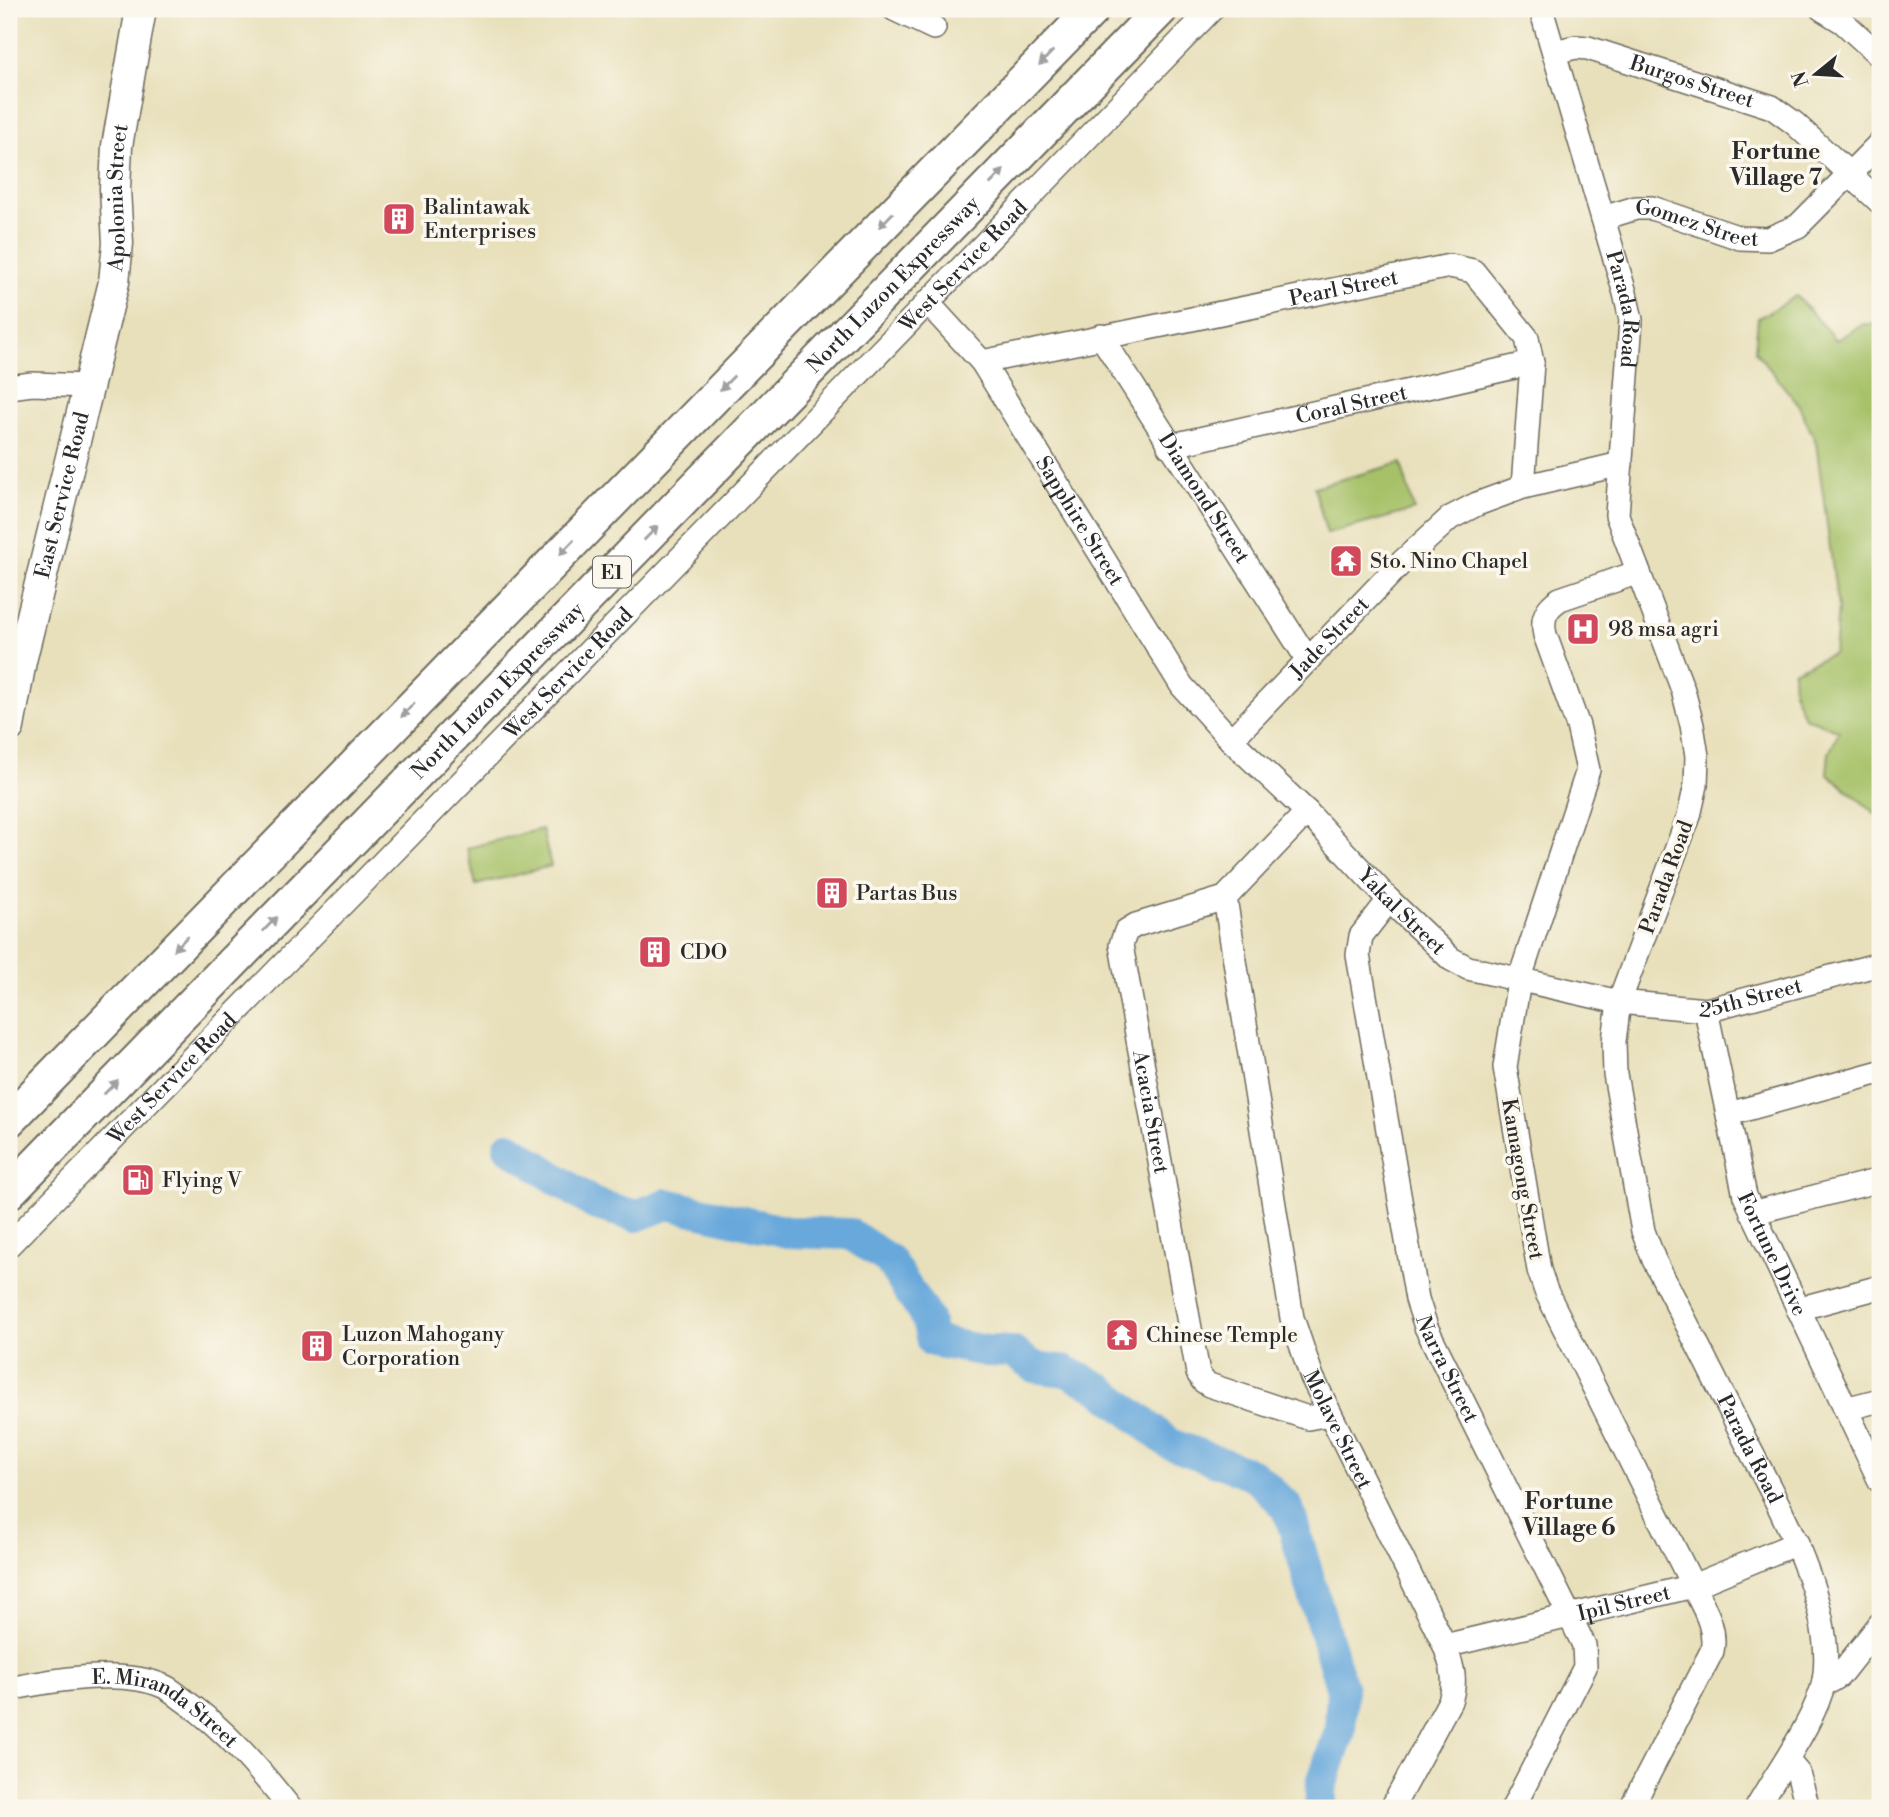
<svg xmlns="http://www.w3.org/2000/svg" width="1889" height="1817" viewBox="0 0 1889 1817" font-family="'Libre Bodoni',serif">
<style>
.green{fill:#a6c168;stroke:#68764a;stroke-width:2}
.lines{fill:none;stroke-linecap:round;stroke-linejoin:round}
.river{stroke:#68a8db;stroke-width:32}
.minor-casing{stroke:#6d6a5d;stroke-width:26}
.major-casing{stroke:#6d6a5d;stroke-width:33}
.highway-casing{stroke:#6d6a5d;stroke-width:37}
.minor{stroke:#fff;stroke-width:23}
.major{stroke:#fff;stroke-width:30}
.highway{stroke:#fff;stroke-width:33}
.oneway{fill:#a0a0a0}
.labels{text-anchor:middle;stroke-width:7;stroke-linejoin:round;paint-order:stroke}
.shield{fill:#fbf7ec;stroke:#696865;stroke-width:2}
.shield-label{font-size:19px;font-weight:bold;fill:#2b2b2b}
.street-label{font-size:21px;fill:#2b2b2b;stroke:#fbf7ec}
.poi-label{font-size:21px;fill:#2b2b2b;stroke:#fbf7ec;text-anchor:start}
.neighbourhood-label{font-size:23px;font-weight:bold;fill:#2b2b2b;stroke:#fbf7ec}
</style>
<rect width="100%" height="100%" fill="#fbf7ec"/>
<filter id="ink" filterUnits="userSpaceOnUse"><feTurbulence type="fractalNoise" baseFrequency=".0143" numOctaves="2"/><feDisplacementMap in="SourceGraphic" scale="14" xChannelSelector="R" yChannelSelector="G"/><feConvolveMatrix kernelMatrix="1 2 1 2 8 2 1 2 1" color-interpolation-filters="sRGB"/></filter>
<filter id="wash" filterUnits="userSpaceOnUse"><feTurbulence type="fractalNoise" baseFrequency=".00686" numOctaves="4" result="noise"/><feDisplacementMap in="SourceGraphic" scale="28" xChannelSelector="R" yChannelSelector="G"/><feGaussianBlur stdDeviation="1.57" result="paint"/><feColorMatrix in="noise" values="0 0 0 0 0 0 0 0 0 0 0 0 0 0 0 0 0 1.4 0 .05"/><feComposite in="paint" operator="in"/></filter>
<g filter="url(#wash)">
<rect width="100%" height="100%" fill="#e8e0bb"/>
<g class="green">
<polygon points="1796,296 1836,340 1864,324 1880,325 1880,817 1827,773 1829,753 1839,731 1804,717 1794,693 1793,671 1834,653 1838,608 1816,442 1798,404 1755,351 1758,318"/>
<polygon points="1401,463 1414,510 1327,534 1314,487"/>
<polygon points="542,829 551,866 476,885 467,848"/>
</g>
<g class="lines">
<polyline class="river" points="509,1147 594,1204 636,1216 667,1204 787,1232 850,1234 889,1260 927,1319 932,1341 986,1351 1012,1352 1034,1367 1066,1371 1100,1388 1170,1444 1254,1475 1288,1508 1342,1690 1340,1731 1322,1783 1320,1808"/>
</g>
</g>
<g filter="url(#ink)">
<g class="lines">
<defs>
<g id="minor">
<polyline points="894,9 934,28"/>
<path id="s1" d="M1541,9L1625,293L1631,320L1617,515L1683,690L1692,725L1697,756L1696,785L1689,816L1619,1002L1614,1041L1615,1074L1643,1231L1654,1260C1684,1318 1714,1377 1743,1436C1776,1501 1837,1606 1824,1681C1816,1720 1777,1772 1757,1808"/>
<polyline points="1822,9 1843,22 1880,56"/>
<path id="s2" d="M1554,52L1576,47L1588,48L1772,107L1794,123L1880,202"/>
<path id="s3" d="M1603,218L1636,208H1652L1740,238L1768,239L1798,226L1880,143"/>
<path id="s4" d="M927,302L982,362L1182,686L1231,740L1307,812L1389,900L1451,959L1468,968L1619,1002L1706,1010L1880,964"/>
<path id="s5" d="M1101,336L1308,660"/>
<path id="s6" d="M982,362L1450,266L1473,271L1527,338L1532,363L1523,487"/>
<polyline points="9,387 32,384 88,386"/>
<path id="s7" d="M1169,446L1532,363"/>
<path id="s8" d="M1231,740L1402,562L1450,518L1477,504L1523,487L1621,464"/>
<path id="s9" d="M1307,812L1225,898L1136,925L1126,931L1121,945L1198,1373L1203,1381L1209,1385L1308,1418L1329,1414"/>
<path id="s10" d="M1225,898L1292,1318L1312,1377L1445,1646C1452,1666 1457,1680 1450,1701L1392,1808"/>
<path id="s11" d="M1389,900L1361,936L1358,955L1417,1299L1426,1327L1584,1645L1585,1667L1513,1808"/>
<path id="s12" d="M1706,1010L1745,1196L1880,1481"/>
<polyline points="1729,1114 1880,1072"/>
<polyline points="1752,1213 1880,1180"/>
<path id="s13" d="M9,1245L656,583L1212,9"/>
<polyline points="1798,1309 1880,1287"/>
<polyline points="1845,1409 1880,1400"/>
<path id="s14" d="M1445,1646L1693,1586L1797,1543"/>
<polyline points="1824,1681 1831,1681 1839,1676 1880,1624"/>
<path id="s15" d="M9,1689C52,1680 121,1668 163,1686C171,1689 178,1696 185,1701C226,1730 259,1769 290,1808"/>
<polyline points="1787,1760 1798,1773 1808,1808"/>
<path d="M1631,1808L1712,1651C1717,1627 1703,1607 1693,1586L1546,1291L1539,1270L1505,1067L1519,981L1588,770L1578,726L1545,635C1541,618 1546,608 1560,599L1639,572"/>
</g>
<g id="major">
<path id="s16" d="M9,727L21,661L114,282L118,243L115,189L117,146L141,9"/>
</g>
<g id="highway">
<polyline points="9,1120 1093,9"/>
<path id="s17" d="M9,1192L1161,9"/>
</g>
</defs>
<use href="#minor" class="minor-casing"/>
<use href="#major" class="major-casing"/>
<use href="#highway" class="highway-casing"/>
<use href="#minor" class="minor"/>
<use href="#major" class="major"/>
<use href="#highway" class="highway"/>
</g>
<defs><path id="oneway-solid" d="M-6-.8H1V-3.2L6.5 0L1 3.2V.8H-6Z" transform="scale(1.75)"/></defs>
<g class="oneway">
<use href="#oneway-solid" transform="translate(1046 58) rotate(134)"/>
<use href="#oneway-solid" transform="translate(997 177) rotate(-46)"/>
<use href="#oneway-solid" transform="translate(886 220) rotate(134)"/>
<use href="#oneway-solid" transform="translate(727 383) rotate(134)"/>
<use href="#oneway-solid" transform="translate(651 533) rotate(-46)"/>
<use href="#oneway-solid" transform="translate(567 547) rotate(134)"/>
<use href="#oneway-solid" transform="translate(408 710) rotate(134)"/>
<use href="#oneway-solid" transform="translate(270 924) rotate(-46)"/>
<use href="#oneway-solid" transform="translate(181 943) rotate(134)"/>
<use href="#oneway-solid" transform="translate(111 1087) rotate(-46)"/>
</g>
</g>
<defs>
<symbol id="building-square" viewBox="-11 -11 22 22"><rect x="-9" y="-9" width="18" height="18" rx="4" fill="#d1495b" stroke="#fbf7ec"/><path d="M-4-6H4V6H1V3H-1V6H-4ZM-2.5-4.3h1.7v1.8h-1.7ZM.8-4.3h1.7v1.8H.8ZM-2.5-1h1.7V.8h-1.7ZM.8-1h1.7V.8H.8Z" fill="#fff"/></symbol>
<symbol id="temple-square" viewBox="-11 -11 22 22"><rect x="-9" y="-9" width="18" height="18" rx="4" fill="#d1495b" stroke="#fbf7ec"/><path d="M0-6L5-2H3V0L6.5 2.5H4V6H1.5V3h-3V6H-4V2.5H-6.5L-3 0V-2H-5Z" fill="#fff"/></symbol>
<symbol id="hospital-square" viewBox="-11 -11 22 22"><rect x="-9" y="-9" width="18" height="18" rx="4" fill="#d1495b" stroke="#fbf7ec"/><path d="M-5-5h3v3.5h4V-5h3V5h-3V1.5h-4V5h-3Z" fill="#fff"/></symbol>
<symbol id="fuel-square" viewBox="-11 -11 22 22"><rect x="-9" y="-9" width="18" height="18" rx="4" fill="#d1495b" stroke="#fbf7ec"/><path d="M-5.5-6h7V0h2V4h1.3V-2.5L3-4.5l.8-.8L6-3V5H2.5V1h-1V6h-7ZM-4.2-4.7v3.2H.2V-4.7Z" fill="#fff"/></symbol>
</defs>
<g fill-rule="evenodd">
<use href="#building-square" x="380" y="200" width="38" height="38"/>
<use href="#temple-square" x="1327" y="542" width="38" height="38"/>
<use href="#hospital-square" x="1564" y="610" width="38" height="38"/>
<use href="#building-square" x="813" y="874" width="38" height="38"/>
<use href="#building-square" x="636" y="933" width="38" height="38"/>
<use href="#fuel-square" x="119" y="1161" width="38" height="38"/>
<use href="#temple-square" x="1103" y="1316" width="38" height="38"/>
<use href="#building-square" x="298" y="1327" width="38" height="38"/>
</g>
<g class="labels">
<rect class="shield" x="593" y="556.5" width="38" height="31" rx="5"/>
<g class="shield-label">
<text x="612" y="579">E1</text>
</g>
<g class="street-label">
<text dy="7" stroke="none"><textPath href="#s2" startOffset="144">Burgos Street</textPath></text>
<text dy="7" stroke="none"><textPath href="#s16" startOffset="542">Apolonia Street</textPath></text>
<text dy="7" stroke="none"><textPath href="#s3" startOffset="98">Gomez Street</textPath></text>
<text dy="7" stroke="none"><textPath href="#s13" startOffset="1367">West Service Road</textPath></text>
<text dy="7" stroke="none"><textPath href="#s17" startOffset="1267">North Luzon Expressway</textPath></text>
<text dy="7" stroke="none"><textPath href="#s6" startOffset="369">Pearl Street</textPath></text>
<text dy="7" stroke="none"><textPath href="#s1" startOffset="312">Parada Road</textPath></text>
<text dy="7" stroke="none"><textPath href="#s7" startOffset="187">Coral Street</textPath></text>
<text dy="7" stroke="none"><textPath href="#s16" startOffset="238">East Service Road</textPath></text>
<text dy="7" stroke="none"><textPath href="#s5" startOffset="192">Diamond Street</textPath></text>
<text dy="7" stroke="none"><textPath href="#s4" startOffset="268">Sapphire Street</textPath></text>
<text dy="7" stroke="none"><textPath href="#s8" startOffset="142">Jade Street</textPath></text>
<text dy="7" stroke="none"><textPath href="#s13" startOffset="800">West Service Road</textPath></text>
<text dy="7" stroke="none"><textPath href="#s17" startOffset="700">North Luzon Expressway</textPath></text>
<text transform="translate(1666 877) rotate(-70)" y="7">Parada Road</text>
<text dy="7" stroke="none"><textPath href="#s4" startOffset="777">Yakal Street</textPath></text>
<text dy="7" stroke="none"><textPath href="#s4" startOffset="1153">25th Street</textPath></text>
<text dy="7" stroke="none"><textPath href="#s13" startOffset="233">West Service Road</textPath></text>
<text dy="7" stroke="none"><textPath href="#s9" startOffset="408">Acacia Street</textPath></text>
<text transform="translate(1523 1179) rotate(80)" y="7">Kamagong Street</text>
<text dy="7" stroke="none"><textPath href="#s12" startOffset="254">Fortune Drive</textPath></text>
<text dy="7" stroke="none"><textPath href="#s11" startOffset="490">Narra Street</textPath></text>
<text dy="7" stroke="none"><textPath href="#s10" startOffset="546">Molave Street</textPath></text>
<text dy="7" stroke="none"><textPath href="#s1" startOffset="1508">Parada Road</textPath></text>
<text dy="7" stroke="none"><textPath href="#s14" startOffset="184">Ipil Street</textPath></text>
<text dy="7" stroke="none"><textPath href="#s15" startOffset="166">E. Miranda Street</textPath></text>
</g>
<g class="poi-label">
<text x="424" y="214">Balintawak<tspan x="424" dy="24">Enterprises</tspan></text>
<text x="1370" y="568">Sto. Nino Chapel</text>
<text x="1608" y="636">98 msa agri</text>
<text x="856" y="900">Partas Bus</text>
<text x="680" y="959">CDO</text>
<text x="162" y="1187">Flying V</text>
<text x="342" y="1341">Luzon Mahogany<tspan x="342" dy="24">Corporation</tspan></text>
<text x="1146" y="1342">Chinese Temple</text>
</g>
<g class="neighbourhood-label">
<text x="1776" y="159">Fortune<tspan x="1776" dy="26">Village 7</tspan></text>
<text x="1569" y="1509">Fortune<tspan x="1569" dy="26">Village 6</tspan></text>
</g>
</g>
<rect width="1889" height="1817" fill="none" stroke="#fbf7ec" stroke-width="35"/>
<g transform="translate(1816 74) rotate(252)" stroke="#fbf7ec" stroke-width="5" paint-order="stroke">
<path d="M0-5L12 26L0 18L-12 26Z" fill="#2b2b2b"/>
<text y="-10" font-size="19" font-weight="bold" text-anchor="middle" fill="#2b2b2b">N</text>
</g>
</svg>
